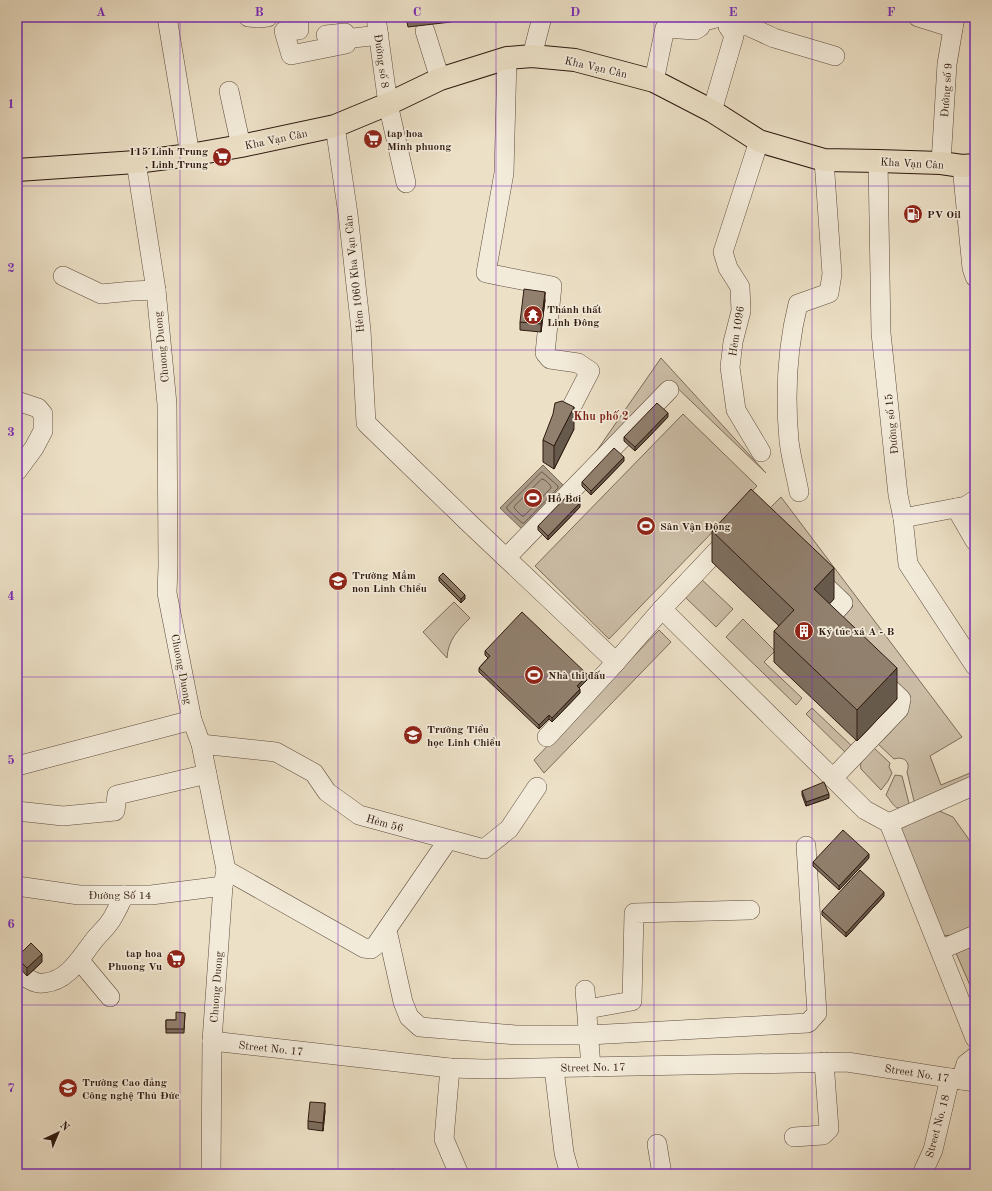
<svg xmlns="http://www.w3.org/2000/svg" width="992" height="1191" viewBox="0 0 992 1191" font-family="'Old Standard TT',serif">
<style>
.green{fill:#ccbea7;stroke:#7d6c5b}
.water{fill:#ab9c88;stroke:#796858}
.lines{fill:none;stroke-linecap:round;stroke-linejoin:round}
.shore{stroke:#6c5a4c;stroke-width:1}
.minor-casing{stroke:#5e4b3d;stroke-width:20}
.major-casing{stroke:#2e190f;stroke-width:24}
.minor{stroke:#f3ebda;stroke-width:19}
.major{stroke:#ece0c6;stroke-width:22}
.wall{fill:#7d6e5f;stroke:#2e190f}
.shaded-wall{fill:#665a4d;stroke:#2e190f}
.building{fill:#91806e;stroke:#2e190f}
.grid{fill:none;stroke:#7b2cbf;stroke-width:1;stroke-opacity:0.55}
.labels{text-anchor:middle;stroke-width:3.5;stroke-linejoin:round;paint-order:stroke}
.street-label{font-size:11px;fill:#2e190f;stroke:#f3ebda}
.poi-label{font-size:11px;font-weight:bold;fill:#2e190f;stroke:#f3ebda;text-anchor:start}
.neighbourhood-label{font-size:12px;font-weight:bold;fill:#7a1f14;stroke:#f3ebda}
.neatline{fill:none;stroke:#7b2cbf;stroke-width:1.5}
.grid-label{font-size:13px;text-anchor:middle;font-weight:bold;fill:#7b2cbf}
</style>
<rect width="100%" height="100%" fill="#ece0c6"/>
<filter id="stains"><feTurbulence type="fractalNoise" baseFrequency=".005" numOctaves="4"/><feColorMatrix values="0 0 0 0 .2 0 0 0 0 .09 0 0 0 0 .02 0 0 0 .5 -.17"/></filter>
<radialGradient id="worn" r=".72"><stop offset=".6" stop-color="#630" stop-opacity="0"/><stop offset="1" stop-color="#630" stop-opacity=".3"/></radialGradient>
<g class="green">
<polygon points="661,358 766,473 670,381 575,482"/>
<polygon points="683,414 757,486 609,639 535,566"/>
<path d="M781,497L962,737L930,756L941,785L975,771V780L915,805L907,772C911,762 904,756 894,759L878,744C893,731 901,721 910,702L905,691L839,621L853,606L761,517Z"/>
<polygon points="700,578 733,609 716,627 683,595"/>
<path d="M454,602L470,618C458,630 448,640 447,658L423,632Z"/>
<polygon points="743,619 775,651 764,662 802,698 796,705 726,637"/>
<polygon points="659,630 671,642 544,773 534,760"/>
<polygon points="812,708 855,749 849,756 806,714"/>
<path d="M874,748L890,763L889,767L892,773L888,781L881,790L861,769C858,760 869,754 874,748Z"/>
<path d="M895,775L902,776L910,807C894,811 895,806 886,795Z"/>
<path d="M935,809L953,817L975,848V918C974,922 972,927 969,929C964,933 949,937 943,935L898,835L900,823Z"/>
<polygon points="975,945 975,997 956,953"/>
</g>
<polygon class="water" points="543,465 565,487 523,530 500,508"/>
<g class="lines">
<g class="shore">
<polygon points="542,472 558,486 558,488 524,523 522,523 507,509 507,507"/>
<path d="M542,479C545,479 551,485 551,488L524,516H522L515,509L514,507Z"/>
</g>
<defs>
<g id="minor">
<polyline points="167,17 190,155"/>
<polyline points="248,17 258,18 268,17"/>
<polyline points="298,17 299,30 284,31 291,55 346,44 345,33 326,35"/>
<polyline points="376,17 388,104 406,183"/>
<polyline points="918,17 953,28"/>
<polyline points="728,26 748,26 774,38 835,56"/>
<polyline points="425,31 440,79"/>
<polyline points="345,39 379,35"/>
<polyline points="532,56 542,17"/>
<polyline points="507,58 504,173 486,273 552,286 545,353 550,359 578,363 590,371 572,406"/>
<polyline points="654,81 665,28 695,30 700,27 703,21 713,19"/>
<polyline points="229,91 241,146"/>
<polyline points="712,111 734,36 728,26 726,17"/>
<polyline points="335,126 348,214 361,330 366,423 468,522 616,662"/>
<polyline points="759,141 723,252 728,268 740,287 741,311 733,342 730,367 736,410 761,452"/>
<polyline points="878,161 881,333 898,495 903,518 908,564 975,666"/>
<polyline points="136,162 156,290 167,404 168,566 167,593 192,720 201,744 226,870 223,886 212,1041 211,1174"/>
<polyline points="941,163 947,64 955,17"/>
<polyline points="962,166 972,268 975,277"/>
<polyline points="63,276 101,294 132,291 156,290"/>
<polyline points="17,401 38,408 43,414 43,431 34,448 17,471"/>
<path d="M799,492C796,475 791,458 789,441C785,396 787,348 798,304L829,293L832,274L824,160"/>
<polyline points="956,508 975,541"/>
<polyline points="903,518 966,506 975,500"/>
<polyline points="729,538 662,609 865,810 889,823 975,1038"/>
<polyline points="506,558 669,390"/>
<polyline points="816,577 843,603 824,624 829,629"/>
<polyline points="547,737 616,662 662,609"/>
<polyline points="201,744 276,752 314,773 327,792 359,815 484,849 509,829 537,787"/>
<polyline points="17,766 192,720"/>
<polyline points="834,777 899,709 901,699 878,677"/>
<polyline points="17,811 63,816 115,811 117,795 207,774"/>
<polyline points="889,823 975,785"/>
<polyline points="226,870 364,948 371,949 376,945 448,840"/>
<polyline points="17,886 79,895 151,895 223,886"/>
<polyline points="387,930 403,1002 409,1017 420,1027 516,1035 589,1035 808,1023 817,1013 806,846"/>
<polyline points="940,950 975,935"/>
<polyline points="80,961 110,997"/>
<path d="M17,970C24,976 34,985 44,983C67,981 79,960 92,943C98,934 108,927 113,917C117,910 121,902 124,895"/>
<polyline points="585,990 591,1067"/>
<polyline points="587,1009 632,1001 634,913 750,910"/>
<polyline points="212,1041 450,1068 485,1069 847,1062 975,1082"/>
<polyline points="450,1068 444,1139 459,1174"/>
<polyline points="554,1068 564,1153 570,1174"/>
<polyline points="961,1080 966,1064 975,1057"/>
<polyline points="794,1137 823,1135 829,1129 824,1062"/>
<polyline points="657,1144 662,1174"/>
<polyline points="922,1174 933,1150 950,1078"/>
</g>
<polyline id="major" points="17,170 136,162 190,155 241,146 335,126 388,104 440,79 507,58 532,56 575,60 654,81 712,111 759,141 824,160 878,161 941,163 962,166 975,165"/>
</defs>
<use href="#minor" class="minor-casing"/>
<use href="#major" class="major-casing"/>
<use href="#minor" class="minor"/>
<use href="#major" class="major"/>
</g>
<g class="wall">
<polygon points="406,17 451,17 451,22 408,27"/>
<polygon points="545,300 541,332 520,330 520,322"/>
<polygon points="668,417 635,451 624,441 624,437"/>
<polygon points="574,429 554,469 543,462 543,440"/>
<polygon points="624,461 591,495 582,486 582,482"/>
<polygon points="580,507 548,540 538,530 538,526"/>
<polygon points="712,531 834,599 829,604 897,699 857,741 774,662 774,631 779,626 712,562"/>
<polygon points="439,577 465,599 461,603 439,581"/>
<polygon points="485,651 588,679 579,688 580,693 552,722 549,719 539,729 479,672 479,668 488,658 485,655"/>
<polygon points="802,791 829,798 806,806 802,795"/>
<polygon points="869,858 839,890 813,866 813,862"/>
<polygon points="884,896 846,937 822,915 822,911"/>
<polygon points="17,957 42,962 27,976 17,965"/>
<polygon points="185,1013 184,1033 166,1033 166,1020 176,1020"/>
<polygon points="325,1111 323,1131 308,1129 308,1121"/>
</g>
<g class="shaded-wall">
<polygon points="545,292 545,300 541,332 541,324"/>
<polygon points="574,407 574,429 554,469 554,446"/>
<polygon points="668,413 668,417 635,451 635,447"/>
<polygon points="624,457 624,461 591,495 591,491"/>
<polygon points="580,503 580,507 548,540 548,536"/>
<polygon points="834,568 834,599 814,621 814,589"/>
<polygon points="465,595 465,599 461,603 461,599"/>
<polygon points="897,668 897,699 857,741 857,710"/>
<polygon points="588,675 588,679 577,690 577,686"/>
<polygon points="580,689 580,693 552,722 552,718"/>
<polygon points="549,715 549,719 539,729 539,725"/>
<polygon points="829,794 829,798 806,806 806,802"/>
<polygon points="869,854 869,858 839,890 839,886"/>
<polygon points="884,892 884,896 846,937 846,933"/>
<polygon points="42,954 42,962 27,976 27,968"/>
<polygon points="325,1103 325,1111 323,1131 323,1123"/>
</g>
<g class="building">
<polygon points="524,289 545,292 541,324 520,322"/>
<polygon points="562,401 574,407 554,446 543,440 553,414 555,403"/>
<polygon points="657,403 668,413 635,447 624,437"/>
<polygon points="614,448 624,457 591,491 582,482"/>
<polygon points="751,489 834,568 814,589 897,668 857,710 774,631 794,610 712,531"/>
<polygon points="570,493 580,503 548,536 538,526"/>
<polygon points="443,573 465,595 461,599 439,577"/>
<polygon points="522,612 588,675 577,686 580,689 552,718 549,715 539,725 479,668 490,656 485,651"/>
<polygon points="824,782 829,794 806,802 802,791"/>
<polygon points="843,830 869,854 839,886 813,862"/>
<polygon points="860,870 884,892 846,933 822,911"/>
<polygon points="31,943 42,954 27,968 17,958 17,957"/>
<polygon points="176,1012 185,1013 184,1029 166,1029 166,1020 176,1020"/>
<polygon points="310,1102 325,1103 323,1123 308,1121"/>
<polygon points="393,1169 393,1174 382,1174 382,1171"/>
</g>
<path class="grid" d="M180,17V1174M338,17V1174M496,17V1174M654,17V1174M812,17V1174M17,186H975M17,350H975M17,514H975M17,677H975M17,841H975M17,1005H975"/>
<defs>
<symbol id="supermarket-disc" viewBox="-11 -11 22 22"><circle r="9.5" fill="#8f2418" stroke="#f3ebda"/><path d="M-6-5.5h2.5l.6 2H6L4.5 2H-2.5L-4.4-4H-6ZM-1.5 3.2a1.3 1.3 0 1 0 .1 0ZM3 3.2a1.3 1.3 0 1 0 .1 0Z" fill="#fff"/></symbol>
<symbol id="fuel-disc" viewBox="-11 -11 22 22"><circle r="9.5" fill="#8f2418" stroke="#f3ebda"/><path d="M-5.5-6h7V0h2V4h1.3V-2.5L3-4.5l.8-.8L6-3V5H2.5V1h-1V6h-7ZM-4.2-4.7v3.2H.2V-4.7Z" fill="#fff"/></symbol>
<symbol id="temple-disc" viewBox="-11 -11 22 22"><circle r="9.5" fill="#8f2418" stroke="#f3ebda"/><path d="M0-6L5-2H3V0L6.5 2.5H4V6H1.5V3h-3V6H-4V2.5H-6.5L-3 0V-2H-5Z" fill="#fff"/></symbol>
<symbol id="stadium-disc" viewBox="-11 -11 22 22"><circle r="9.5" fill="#8f2418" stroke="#f3ebda"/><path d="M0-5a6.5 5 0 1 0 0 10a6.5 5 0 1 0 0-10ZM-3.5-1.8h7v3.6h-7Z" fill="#fff"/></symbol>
<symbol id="school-disc" viewBox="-11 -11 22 22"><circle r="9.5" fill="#8f2418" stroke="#f3ebda"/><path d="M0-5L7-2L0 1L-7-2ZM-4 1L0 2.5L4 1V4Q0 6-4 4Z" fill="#fff"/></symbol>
<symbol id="building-disc" viewBox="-11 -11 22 22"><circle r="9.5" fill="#8f2418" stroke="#f3ebda"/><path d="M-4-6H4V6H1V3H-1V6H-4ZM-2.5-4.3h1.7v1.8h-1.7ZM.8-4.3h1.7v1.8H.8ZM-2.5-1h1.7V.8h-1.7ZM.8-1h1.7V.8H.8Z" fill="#fff"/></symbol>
<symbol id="university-disc" viewBox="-11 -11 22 22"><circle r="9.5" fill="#8f2418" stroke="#f3ebda"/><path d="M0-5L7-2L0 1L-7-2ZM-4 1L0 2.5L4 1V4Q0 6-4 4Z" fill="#fff"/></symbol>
</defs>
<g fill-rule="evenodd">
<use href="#supermarket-disc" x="362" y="128" width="22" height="22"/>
<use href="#supermarket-disc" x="211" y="146" width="22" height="22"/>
<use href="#fuel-disc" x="902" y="203" width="22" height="22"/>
<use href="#temple-disc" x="522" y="304" width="22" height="22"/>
<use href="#stadium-disc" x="522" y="487" width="22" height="22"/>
<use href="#stadium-disc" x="635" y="515" width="22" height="22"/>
<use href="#school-disc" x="327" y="570" width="22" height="22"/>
<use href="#building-disc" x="793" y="620" width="22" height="22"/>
<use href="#stadium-disc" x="523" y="664" width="22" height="22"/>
<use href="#school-disc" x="402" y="724" width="22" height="22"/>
<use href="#supermarket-disc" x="165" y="948" width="22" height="22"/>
<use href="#university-disc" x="57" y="1077" width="22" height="22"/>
</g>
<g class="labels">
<g class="street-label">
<text transform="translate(382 61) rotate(82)" y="4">Đường số 8</text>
<text transform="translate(596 67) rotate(13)" y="4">Kha Vạn Cân</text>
<text transform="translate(946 90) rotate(-86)" y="4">Đường số 9</text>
<text transform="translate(276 139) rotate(-12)" y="4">Kha Vạn Cân</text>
<text transform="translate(912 163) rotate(3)" y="4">Kha Vạn Cân</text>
<text transform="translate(354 274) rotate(-96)" y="4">Hẻm 1060 Kha Vạn Cân</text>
<text transform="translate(736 331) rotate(-81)" y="4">Hẻm 1096</text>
<text transform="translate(161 347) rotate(-96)" y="4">Chuong Duong</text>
<text transform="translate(891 424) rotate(-96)" y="4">Đường số 15</text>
<text transform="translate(182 669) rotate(79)" y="4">Chuong Duong</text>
<text transform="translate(385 823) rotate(16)" y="4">Hẻm 56</text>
<text x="120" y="899">Đường Số 14</text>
<text transform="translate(216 987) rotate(-86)" y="4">Chuong Duong</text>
<text transform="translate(271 1048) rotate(6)" y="4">Street No. 17</text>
<text transform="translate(593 1067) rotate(-1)" y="4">Street No. 17</text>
<text transform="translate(917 1073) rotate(9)" y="4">Street No. 17</text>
<text transform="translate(937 1126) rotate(-75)" y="4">Street No. 18</text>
</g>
<g class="poi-label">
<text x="387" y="137">tap hoa<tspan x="387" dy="13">Minh phuong</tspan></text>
<text x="208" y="155" text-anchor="end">115 Linh Trung<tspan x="208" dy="13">, Linh Trung</tspan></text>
<text x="927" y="218">PV Oil</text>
<text x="547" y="313">Thánh thất<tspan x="547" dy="13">Linh Đông</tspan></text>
<text x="547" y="502">Hồ Bơi</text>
<text x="660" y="530">Sân Vận Động</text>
<text x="352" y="579">Trường Mầm<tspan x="352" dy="13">non Linh Chiểu</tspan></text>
<text x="818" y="635">Ký túc xá A - B</text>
<text x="548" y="679">Nhà thi đấu</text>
<text x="427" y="733">Trường Tiểu<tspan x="427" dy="13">học Linh Chiểu</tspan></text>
<text x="162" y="957" text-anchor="end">tap hoa<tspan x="162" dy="13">Phuong Vu</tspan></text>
<text x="82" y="1086">Trường Cao đẳng<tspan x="82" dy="13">Công nghệ Thủ Đức</tspan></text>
</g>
<g class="neighbourhood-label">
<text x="601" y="420">Khu phố 2</text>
</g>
</g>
<rect width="992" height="1191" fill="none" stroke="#ece0c6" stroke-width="44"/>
<g transform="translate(58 1133) rotate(44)" stroke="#f3ebda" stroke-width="3" paint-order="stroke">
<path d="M0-3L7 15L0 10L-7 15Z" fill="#2e190f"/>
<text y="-6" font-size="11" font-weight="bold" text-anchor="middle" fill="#2e190f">N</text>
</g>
<rect x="22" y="22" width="948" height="1147" class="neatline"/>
<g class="grid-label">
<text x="101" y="16">A</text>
<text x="259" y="16">B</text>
<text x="417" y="16">C</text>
<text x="575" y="16">D</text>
<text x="733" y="16">E</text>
<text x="891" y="16">F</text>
<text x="11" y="108">1</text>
<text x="11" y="272">2</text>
<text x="11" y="436">3</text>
<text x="11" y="600">4</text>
<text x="11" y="764">5</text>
<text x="11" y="928">6</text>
<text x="11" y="1092">7</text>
</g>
<rect width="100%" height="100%" filter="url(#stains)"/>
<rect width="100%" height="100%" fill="url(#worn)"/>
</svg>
